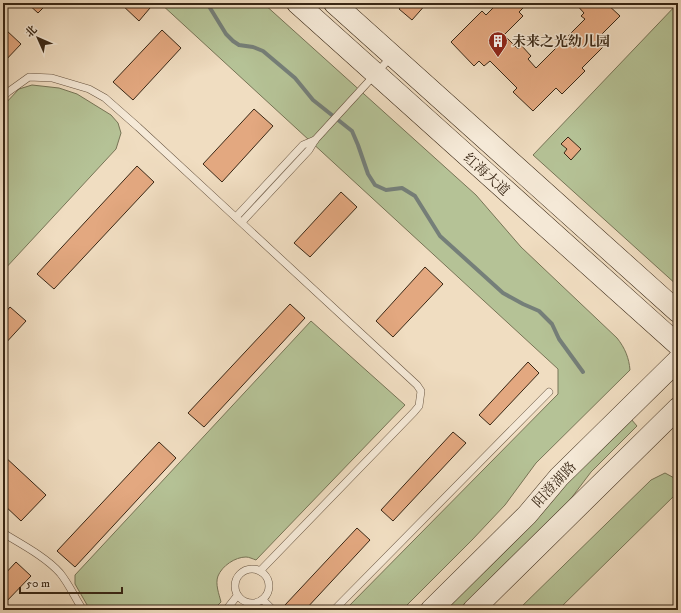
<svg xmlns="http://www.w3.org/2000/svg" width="681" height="613" viewBox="0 0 681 613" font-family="'IM FELL DW Pica','Noto Serif SC',serif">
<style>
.green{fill:#b5c296;stroke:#777456}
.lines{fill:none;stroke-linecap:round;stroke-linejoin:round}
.stream{stroke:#757f79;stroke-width:4}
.building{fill:#e3a880;stroke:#392715}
.lane-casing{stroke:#675440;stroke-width:8}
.secondary-casing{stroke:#392715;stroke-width:22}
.lane{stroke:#f5e9d7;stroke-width:7}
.secondary{stroke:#f5e9d7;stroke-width:21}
.labels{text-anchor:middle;stroke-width:3;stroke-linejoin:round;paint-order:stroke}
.poi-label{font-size:14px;font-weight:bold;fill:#392715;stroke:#f5e9d7;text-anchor:start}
.street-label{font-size:14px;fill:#392715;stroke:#f5e9d7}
</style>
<rect width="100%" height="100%" fill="#f0ddc1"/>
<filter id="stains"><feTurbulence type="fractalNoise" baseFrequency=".005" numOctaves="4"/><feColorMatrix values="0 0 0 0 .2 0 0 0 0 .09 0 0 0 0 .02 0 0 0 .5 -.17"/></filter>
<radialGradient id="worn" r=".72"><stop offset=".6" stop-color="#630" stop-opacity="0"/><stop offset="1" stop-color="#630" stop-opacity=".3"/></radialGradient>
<g class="green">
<path d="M160,3H263L476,195L521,247L617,338C625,348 629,358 630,370L536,463L505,505L472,540L402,610H345L558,394V369Z"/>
<polygon points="678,3 678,286 533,155"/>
<polygon points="32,85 59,88 77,94 111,115 118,123 121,133 116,149 3,271 3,106 19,89"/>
<path d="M311,321L405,405L256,560C253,559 249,557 246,557C235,557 222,566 218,576C215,584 219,594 221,602L213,610H90L75,584V575Z"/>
<polygon points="631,419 637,426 591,472 563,509 462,610 439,610"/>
<polygon points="665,473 678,480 678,492 558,610 518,610 651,480"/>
</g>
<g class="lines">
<polyline class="stream" points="207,3 226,34 233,41 239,45 253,47 263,51 295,78 313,100 352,131 358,145 368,174 375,185 386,190 402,188 415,196 440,236 503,293 523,304 539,311 552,324 559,339 583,372"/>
</g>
<g class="building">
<polygon points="27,3 48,3 38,13"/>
<polygon points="120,3 145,3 150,8 139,21"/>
<polygon points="404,3 427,3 412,20 399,9"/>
<polygon points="498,3 528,3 519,12 523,16 504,35 518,49 521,45 531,56 528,59 536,68 585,19 581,16 584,13 575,3 606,3 620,16 596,40 603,47 582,68 585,71 562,94 556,88 533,111 513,92 517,88 490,61 484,66 479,61 474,66 451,42 482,11 486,15"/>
<polygon points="6,30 21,44 3,63 3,33"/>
<polygon points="162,30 181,48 133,100 113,82"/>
<polygon points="254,109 273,126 222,182 203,164"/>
<polygon points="568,137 581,149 571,160 564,153 567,149 561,144"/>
<polygon points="137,166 154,182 54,289 37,274"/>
<polygon points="341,192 357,207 310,257 294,243"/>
<polygon points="425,267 443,284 393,337 376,321"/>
<polygon points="290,304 305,318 204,427 188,413"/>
<polygon points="10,307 26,321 3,346 3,315"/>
<polygon points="528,362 539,373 490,425 479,415"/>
<polygon points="453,432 466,443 393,521 381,510"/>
<polygon points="159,442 176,458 75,567 57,551"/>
<polygon points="3,455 46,495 21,521 3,504"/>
<polygon points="357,528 370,540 305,610 290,610 285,605"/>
<polygon points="16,562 31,576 3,605 3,576"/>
</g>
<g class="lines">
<defs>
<g id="lane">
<polyline points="3,97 8,92 29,77 52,78 89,89 105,98 138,127 417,385 421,391 419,406 414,412 260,571"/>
<polyline points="236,217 303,145 315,140"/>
<polyline points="242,222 309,150 315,140 391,57"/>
<path d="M3,533C21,544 46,557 60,573C69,584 75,598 83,610"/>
<circle cx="252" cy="586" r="17"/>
<polyline points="263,600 273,610"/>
<polyline points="226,610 237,596"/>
<polyline points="334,610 549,392"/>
</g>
<g id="secondary">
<polyline points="297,3 678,345"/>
<polyline points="334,3 678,312"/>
<polyline points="431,610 527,515 559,477 678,360"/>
<polyline points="473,610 678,408"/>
</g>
</defs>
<use href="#lane" class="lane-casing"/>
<use href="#secondary" class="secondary-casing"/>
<use href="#lane" class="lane"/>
<use href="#secondary" class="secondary"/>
</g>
<defs>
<symbol id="building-pin" viewBox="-11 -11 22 30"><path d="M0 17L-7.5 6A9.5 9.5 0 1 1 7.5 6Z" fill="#8f2418" stroke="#f5e9d7"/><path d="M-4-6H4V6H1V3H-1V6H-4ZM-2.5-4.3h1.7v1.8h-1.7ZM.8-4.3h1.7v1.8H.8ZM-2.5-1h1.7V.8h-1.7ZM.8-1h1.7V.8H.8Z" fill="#fff"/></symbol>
</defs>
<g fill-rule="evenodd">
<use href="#building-pin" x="487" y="30" width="22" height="30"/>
</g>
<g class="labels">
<g class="poi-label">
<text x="512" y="46">未来之光幼儿园</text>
</g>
<g class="street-label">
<text transform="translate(487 174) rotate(42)" y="5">红海大道</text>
<text transform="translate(554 484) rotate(-47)" y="5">阳澄湖路</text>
</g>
</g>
<rect width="681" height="613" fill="none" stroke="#f0ddc1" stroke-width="16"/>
<rect x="4" y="4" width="673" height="605" fill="none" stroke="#392715" stroke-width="2"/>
<rect x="8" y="8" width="665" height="597" fill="none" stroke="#392715"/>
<g transform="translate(38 38) rotate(315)" stroke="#f5e9d7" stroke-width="3" paint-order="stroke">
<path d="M0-3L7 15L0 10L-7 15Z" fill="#392715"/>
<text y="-6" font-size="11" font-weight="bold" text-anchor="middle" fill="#392715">北</text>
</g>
<path d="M20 587v6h102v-6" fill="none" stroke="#392715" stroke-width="2"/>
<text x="26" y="587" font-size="12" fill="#392715" stroke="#f5e9d7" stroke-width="3" paint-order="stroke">50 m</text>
<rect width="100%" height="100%" filter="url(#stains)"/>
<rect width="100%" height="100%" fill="url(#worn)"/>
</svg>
